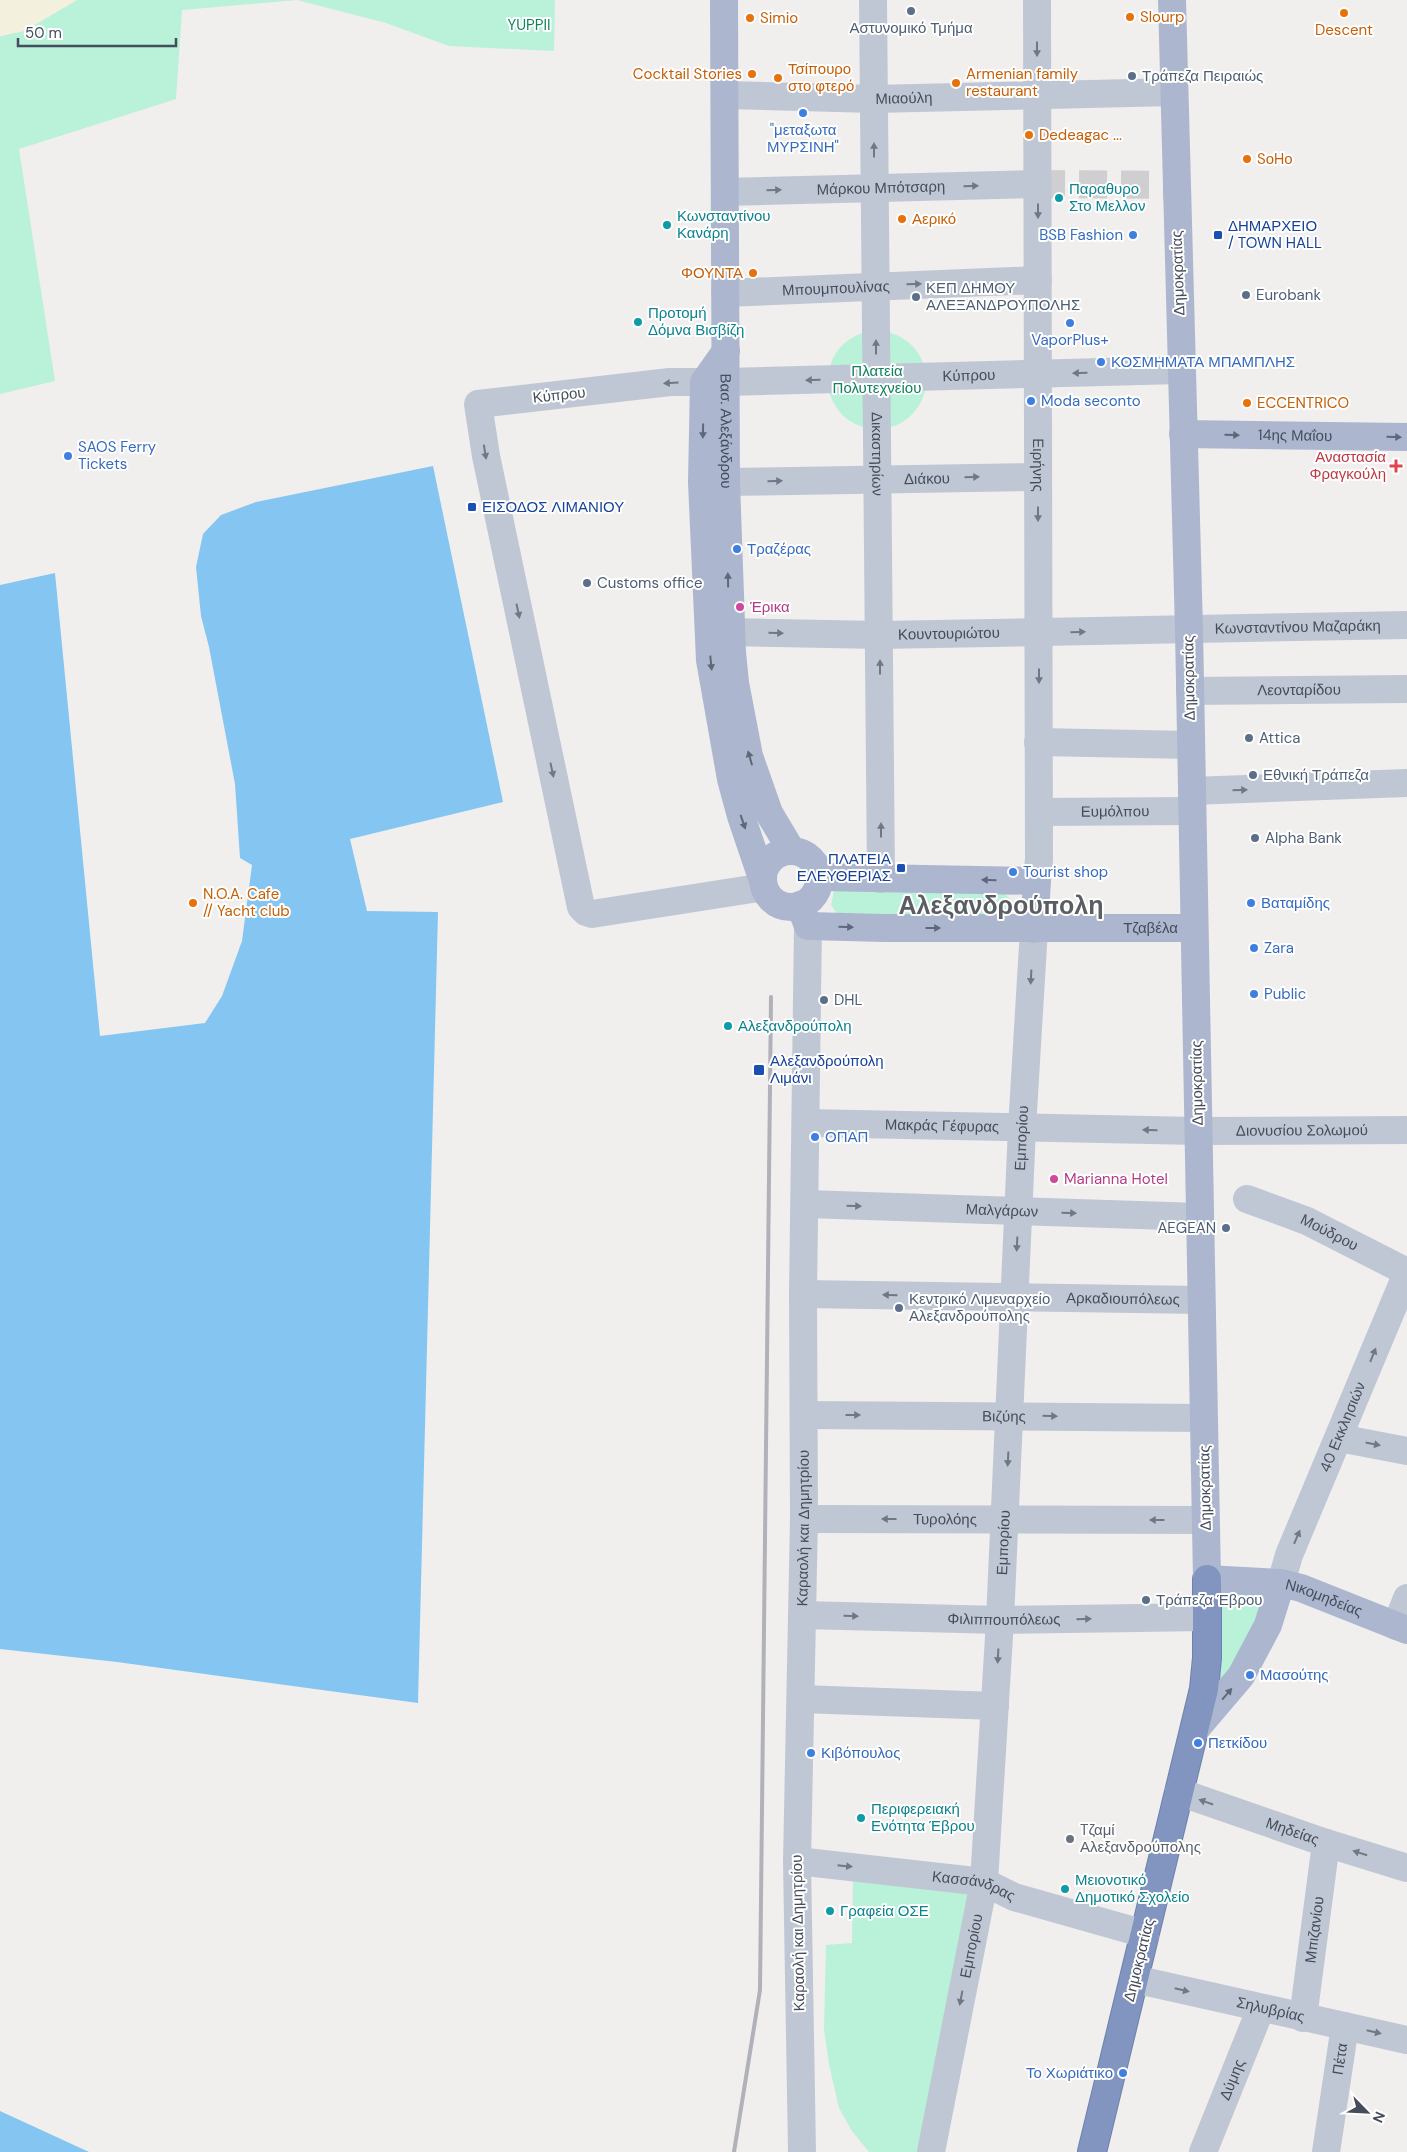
<svg xmlns="http://www.w3.org/2000/svg" width="1407" height="2152" viewBox="0 0 1407 2152" font-family="'DM Sans',sans-serif">
<style>
.green{fill:#b9f1d9}
.sand{fill:#f3f0dd}
.water{fill:#84c6f1}
.lines{fill:none;stroke-linecap:round;stroke-linejoin:round}
.minor-tunnel{stroke:#cfced1;stroke-width:28;stroke-dasharray:28 14;stroke-linecap:butt}
.highway-casing{stroke:#6e80ac;stroke-width:30}
.minor{stroke:#c0c7d4;stroke-width:28}
.major{stroke:#acb7cf;stroke-width:28}
.highway{stroke:#8295c0;stroke-width:28}
.rail{stroke:#b0b1b9;stroke-width:4}
.oneway{fill:#707886}
.oneway2{fill:#5f6879}
.service-dot{fill:#5c6f8a;stroke:#fff;stroke-width:2}
.food-dot{fill:#e8710a;stroke:#fff;stroke-width:2}
.shop-dot{fill:#3f7fe0;stroke:#fff;stroke-width:2}
.culture-dot{fill:#0f9aa8;stroke:#fff;stroke-width:2}
.transit-dot{fill:#1a4fb4;stroke:#fff;stroke-width:2}
.health-dot{fill:#e0444e;stroke:#fff;stroke-width:2}
.hotel-dot{fill:#d1479c;stroke:#fff;stroke-width:2}
.worship-dot{fill:#6b7280;stroke:#fff;stroke-width:2}
.labels{text-anchor:middle;stroke-width:4;stroke-linejoin:round;paint-order:stroke}
.food-label{font-size:15px;fill:#c56008;stroke:#fff;text-anchor:start}
.park-label{font-size:15px;fill:#12825e;stroke:#fff}
.service-label{font-size:15px;fill:#4e5e75;stroke:#fff;text-anchor:start}
.street-label{font-size:15px;fill:#454d5c;stroke:#fff}
.shop-label{font-size:15px;fill:#366cbe;stroke:#fff;text-anchor:start}
.culture-label{font-size:15px;fill:#0d838f;stroke:#fff;text-anchor:start}
.transit-label{font-size:15px;fill:#164399;stroke:#fff;text-anchor:start}
.health-label{font-size:15px;fill:#be3a42;stroke:#fff;text-anchor:end}
.hotel-label{font-size:15px;fill:#b23c85;stroke:#fff;text-anchor:start}
.worship-label{font-size:15px;fill:#5b616d;stroke:#fff;text-anchor:start}
.town-label{font-size:25px;font-weight:bold;fill:#5a5d63;stroke:#fff}
</style>
<rect width="100%" height="100%" fill="#f1eeee"/>
<g class="green">
<polygon points="77,0 555,0 554,51 449,46 386,23 297,0 182,10 176,99 19,149 55,381 0,394 0,36 24,31"/>
<circle cx="877" cy="380" r="49"/>
<path d="M834,890H999C1011,897 1018,906 1006,918L838,915L831,905Z"/>
<polygon points="1216,1588 1269,1594 1259,1624 1205,1709"/>
<polygon points="853,1878 970,1893 923,2152 869,2152 852,2131 839,2108 829,2064 824,2029 826,1945 852,1943"/>
</g>
<polygon class="sand" points="0,0 77,0 24,31 0,36"/>
<g class="water">
<polygon points="433,466 503,802 350,839 367,911 438,912 418,1703 117,1662 0,1649 0,585 55,573 100,1036 205,1023 222,996 242,941 252,865 240,858 235,784 209,647 201,616 196,567 203,534 221,515 256,502"/>
<polygon points="0,2111 89,2152 0,2152"/>
</g>
<g class="lines">
<polyline class="minor-tunnel" points="1037,184 1176,185"/>
<defs>
<polyline id="highway" points="1092,2152 1204,1689 1207,1658 1207,1579"/>
</defs>
<use href="#highway" class="highway-casing"/>
<g class="minor">
<path id="s1" d="M873,0L881,879"/>
<path id="s2" d="M1037,0L1039,859L1037,881"/>
<path id="s3" d="M725,95L874,99L1173,92"/>
<path id="s4" d="M725,192L1037,184"/>
<path id="s5" d="M725,293L1038,280"/>
<polyline points="704,382 670,382 478,404 486,456 581,907 586,912 592,914 764,887"/>
<path id="s6" d="M725,382L1181,370"/>
<path id="s7" d="M726,482L1038,477"/>
<path id="s8" d="M710,634L730,632L880,635L1407,625"/>
<path id="s9" d="M1190,691L1407,689"/>
<polyline points="1038,742 1191,745"/>
<polyline points="1192,791 1407,783"/>
<path id="s10" d="M1039,812L1192,811"/>
<path id="s11" d="M806,1123L1198,1131L1407,1130"/>
<path id="s12" d="M1247,1199L1307,1221L1407,1272"/>
<path id="s13" d="M806,1204L1200,1217"/>
<path id="s14" d="M803,1294L1201,1300"/>
<path id="s15" d="M804,1415L1203,1418"/>
<polyline points="1339,1438 1407,1451"/>
<path id="s16" d="M804,1519L1205,1520"/>
<path id="s17" d="M1281,1583L1289,1555L1407,1273"/>
<path id="s18" d="M802,1615L1000,1620L1207,1617"/>
<polyline points="1396,1626 1407,1598"/>
<polyline points="801,1699 995,1706"/>
<path id="s19" d="M1179,1792L1326,1843L1407,1868"/>
<path id="s20" d="M797,1861L984,1882L1014,1897L1145,1934"/>
<path id="s21" d="M1134,1979L1407,2040"/>
<path id="s22" d="M1303,2018L1326,1843"/>
<path id="s23" d="M802,2152L797,1861L804,1519L803,1294L808,926"/>
<path id="s24" d="M931,2152L984,1882L1000,1620L1022,1128L1034,929"/>
<path id="s25" d="M1203,2152L1261,2008"/>
<path id="s26" d="M1326,2152L1345,2026"/>
</g>
<g class="major">
<path id="s27" d="M724,0L726,482L732,652L735,683L749,756L769,813L791,850"/>
<path id="s28" d="M1172,0L1189,630L1207,1579L1281,1583L1301,1588L1407,1630"/>
<polyline points="726,351 704,382 702,482 710,660 731,779 741,816 762,878"/>
<path id="s29" d="M1183,434L1407,437"/>
<circle cx="791" cy="879" r="28"/>
<polyline points="819,877 1037,881 1034,929"/>
<path id="s30" d="M800,905L808,926L884,928H1194"/>
<polyline points="1195,1730 1241,1676 1268,1625 1281,1583"/>
</g>
<use href="#highway" class="highway"/>
<polyline class="rail" points="734,2152 760,1990 771,997"/>
</g>
<defs><path id="oneway-solid" d="M-6-.8H1V-3.2L6.5 0L1 3.2V.8H-6Z" transform="scale(1.25)"/></defs>
<g class="oneway">
<use href="#oneway-solid" transform="translate(1037 49) rotate(90)"/>
<use href="#oneway-solid" transform="translate(874 150) rotate(-90)"/>
<use href="#oneway-solid" transform="translate(971 186) rotate(-1)"/>
<use href="#oneway-solid" transform="translate(774 190) rotate(-2)"/>
<use href="#oneway-solid" transform="translate(1038 211) rotate(90)"/>
<use href="#oneway-solid" transform="translate(914 284) rotate(-2)"/>
<use href="#oneway-solid" transform="translate(876 347) rotate(-90)"/>
<use href="#oneway-solid" transform="translate(1080 373) rotate(179)"/>
<use href="#oneway-solid" transform="translate(813 380) rotate(179)"/>
<use href="#oneway-solid" transform="translate(671 383) rotate(177)"/>
<use href="#oneway-solid" transform="translate(485 452) rotate(81)"/>
<use href="#oneway-solid" transform="translate(972 477) rotate(-1)"/>
<use href="#oneway-solid" transform="translate(775 481) rotate(-1)"/>
<use href="#oneway-solid" transform="translate(1038 514) rotate(90)"/>
<use href="#oneway-solid" transform="translate(518 611) rotate(78)"/>
<use href="#oneway-solid" transform="translate(1078 632) rotate(-1)"/>
<use href="#oneway-solid" transform="translate(776 633) rotate(1)"/>
<use href="#oneway-solid" transform="translate(880 667) rotate(-90)"/>
<use href="#oneway-solid" transform="translate(1039 676) rotate(90)"/>
<use href="#oneway-solid" transform="translate(552 770) rotate(78)"/>
<use href="#oneway-solid" transform="translate(1240 790) rotate(-2)"/>
<use href="#oneway-solid" transform="translate(881 830) rotate(-90)"/>
<use href="#oneway-solid" transform="translate(1031 977) rotate(93)"/>
<use href="#oneway-solid" transform="translate(1150 1130) rotate(-179)"/>
<use href="#oneway-solid" transform="translate(854 1206) rotate(2)"/>
<use href="#oneway-solid" transform="translate(1069 1213) rotate(2)"/>
<use href="#oneway-solid" transform="translate(1017 1244) rotate(93)"/>
<use href="#oneway-solid" transform="translate(890 1295) rotate(-179)"/>
<use href="#oneway-solid" transform="translate(1373 1355) rotate(-68)"/>
<use href="#oneway-solid" transform="translate(853 1415)"/>
<use href="#oneway-solid" transform="translate(1050 1416) rotate(1)"/>
<use href="#oneway-solid" transform="translate(1373 1444) rotate(11)"/>
<use href="#oneway-solid" transform="translate(1008 1459) rotate(93)"/>
<use href="#oneway-solid" transform="translate(889 1519) rotate(-180)"/>
<use href="#oneway-solid" transform="translate(1157 1520) rotate(-180)"/>
<use href="#oneway-solid" transform="translate(1297 1537) rotate(-67)"/>
<use href="#oneway-solid" transform="translate(851 1616) rotate(1)"/>
<use href="#oneway-solid" transform="translate(1084 1619) rotate(-1)"/>
<use href="#oneway-solid" transform="translate(998 1656) rotate(93)"/>
<use href="#oneway-solid" transform="translate(1206 1802) rotate(-161)"/>
<use href="#oneway-solid" transform="translate(1360 1853) rotate(-163)"/>
<use href="#oneway-solid" transform="translate(845 1866) rotate(6)"/>
<use href="#oneway-solid" transform="translate(1182 1990) rotate(13)"/>
<use href="#oneway-solid" transform="translate(961 1998) rotate(101)"/>
<use href="#oneway-solid" transform="translate(1374 2032) rotate(13)"/>
</g>
<g class="oneway2">
<use href="#oneway-solid" transform="translate(703 431) rotate(91)"/>
<use href="#oneway-solid" transform="translate(1232 435) rotate(1)"/>
<use href="#oneway-solid" transform="translate(1394 437) rotate(1)"/>
<use href="#oneway-solid" transform="translate(728 580) rotate(-91)"/>
<use href="#oneway-solid" transform="translate(711 663) rotate(84)"/>
<use href="#oneway-solid" transform="translate(750 758) rotate(-106)"/>
<use href="#oneway-solid" transform="translate(743 822) rotate(71)"/>
<use href="#oneway-solid" transform="translate(989 880) rotate(-179)"/>
<use href="#oneway-solid" transform="translate(846 927) rotate(2)"/>
<use href="#oneway-solid" transform="translate(933 928)"/>
<use href="#oneway-solid" transform="translate(1227 1694) rotate(-49)"/>
</g>
<g class="service-dot">
<circle cx="911" cy="11" r="5"/>
<circle cx="1132" cy="76" r="5"/>
<circle cx="1246" cy="295" r="5"/>
<circle cx="916" cy="297" r="5"/>
<circle cx="587" cy="583" r="5"/>
<circle cx="1249" cy="738" r="5"/>
<circle cx="1253" cy="775" r="5"/>
<circle cx="1255" cy="838" r="5"/>
<circle cx="824" cy="1000" r="5"/>
<circle cx="1226" cy="1228" r="5"/>
<circle cx="899" cy="1308" r="5"/>
<circle cx="1146" cy="1600" r="5"/>
</g>
<g class="food-dot">
<circle cx="1344" cy="13" r="5"/>
<circle cx="1130" cy="17" r="5"/>
<circle cx="750" cy="18" r="5"/>
<circle cx="752" cy="74" r="5"/>
<circle cx="778" cy="78" r="5"/>
<circle cx="956" cy="83" r="5"/>
<circle cx="1029" cy="135" r="5"/>
<circle cx="1247" cy="159" r="5"/>
<circle cx="902" cy="219" r="5"/>
<circle cx="753" cy="273" r="5"/>
<circle cx="1247" cy="403" r="5"/>
<circle cx="193" cy="903" r="5"/>
</g>
<g class="shop-dot">
<circle cx="803" cy="113" r="5"/>
<circle cx="1133" cy="235" r="5"/>
<circle cx="1070" cy="323" r="5"/>
<circle cx="1101" cy="362" r="5"/>
<circle cx="1031" cy="401" r="5"/>
<circle cx="68" cy="456" r="5"/>
<circle cx="737" cy="549" r="5"/>
<circle cx="1013" cy="872" r="5"/>
<circle cx="1251" cy="903" r="5"/>
<circle cx="1254" cy="948" r="5"/>
<circle cx="1254" cy="994" r="5"/>
<circle cx="815" cy="1137" r="5"/>
<circle cx="1250" cy="1675" r="5"/>
<circle cx="1198" cy="1743" r="5"/>
<circle cx="811" cy="1753" r="5"/>
<circle cx="1123" cy="2073" r="5"/>
</g>
<g class="culture-dot">
<circle cx="1059" cy="198" r="5"/>
<circle cx="667" cy="225" r="5"/>
<circle cx="638" cy="322" r="5"/>
<circle cx="728" cy="1026" r="5"/>
<circle cx="861" cy="1818" r="5"/>
<circle cx="1065" cy="1889" r="5"/>
<circle cx="830" cy="1911" r="5"/>
</g>
<g class="transit-dot">
<rect x="1213" y="230" width="10" height="10" rx="2.5"/>
<rect x="467" y="502" width="10" height="10" rx="2.5"/>
<rect x="896" y="863" width="10" height="10" rx="2.5"/>
<rect x="753" y="1064" width="12" height="12" rx="2.5"/>
</g>
<path class="health-dot" d="M1393.5 458.5h5v5h5v5h-5v5h-5v-5h-5v-5h5z"/>
<g class="hotel-dot">
<circle cx="740" cy="607" r="5"/>
<circle cx="1054" cy="1179" r="5"/>
</g>
<circle class="worship-dot" cx="1070" cy="1839" r="5"/>
<g class="labels">
<g class="food-label">
<text x="1140" y="22">Slourp</text>
<text x="760" y="23">Simio</text>
<text x="1344" y="35" text-anchor="middle">Descent</text>
<text x="788" y="74">Τσίπουρο<tspan x="788" dy="17">στο φτερό</tspan></text>
<text x="742" y="79" text-anchor="end">Cocktail Stories</text>
<text x="966" y="79">Armenian family<tspan x="966" dy="17">restaurant</tspan></text>
<text x="1039" y="140">Dedeagac ...</text>
<text x="1257" y="164">SοHο</text>
<text x="912" y="224">Αερικό</text>
<text x="743" y="278" text-anchor="end">ΦΟΥΝΤΑ</text>
<text x="1257" y="408">ECCENTRICO</text>
<text x="203" y="899">N.O.A. Cafe<tspan x="203" dy="17">// Yacht club</tspan></text>
</g>
<g class="park-label">
<text x="529" y="30">YUPPII</text>
<text x="877" y="376">Πλατεία<tspan x="877" dy="17">Πολυτεχνείου</tspan></text>
</g>
<g class="service-label">
<text x="911" y="33" text-anchor="middle">Αστυνομικό Τμήμα</text>
<text x="1142" y="81">Τράπεζα Πειραιώς</text>
<text x="926" y="293">ΚΕΠ ΔΗΜΟΥ<tspan x="926" dy="17">ΑΛΕΞΑΝΔΡΟΥΠΟΛΗΣ</tspan></text>
<text x="1256" y="300">Eurobank</text>
<text x="597" y="588">Customs office</text>
<text x="1259" y="743">Attica</text>
<text x="1263" y="780">Εθνική Τράπεζα</text>
<text x="1265" y="843">Alpha Bank</text>
<text x="834" y="1005">DHL</text>
<text x="1216" y="1233" text-anchor="end">AEGEAN</text>
<text x="909" y="1304">Κεντρικό Λιμεναρχείο<tspan x="909" dy="17">Αλεξανδρούπολης</tspan></text>
<text x="1156" y="1605">Τράπεζα Έβρου</text>
</g>
<g class="street-label">
<text dy="5" stroke="none"><textPath href="#s3" startOffset="179">Μιαούλη</textPath></text>
<text dy="5" stroke="none"><textPath href="#s4" startOffset="156">Μάρκου Μπότσαρη</textPath></text>
<text transform="translate(1178 273) rotate(-92)" y="5">Δημοκρατίας</text>
<text dy="5" stroke="none"><textPath href="#s5" startOffset="111">Μπουμπουλίνας</textPath></text>
<text dy="5" stroke="none"><textPath href="#s6" startOffset="244">Κύπρου</textPath></text>
<text transform="translate(559 395) rotate(-6)" y="5">Κύπρου</text>
<text dy="5" stroke="none"><textPath href="#s27" startOffset="431">Βασ. Αλεξάνδρου</textPath></text>
<text dy="5" stroke="none"><textPath href="#s29" startOffset="112">14ης Μαΐου</textPath></text>
<text dy="5" stroke="none"><textPath href="#s1" startOffset="454">Δικαστηρίων</textPath></text>
<text dy="5" stroke="none"><textPath href="#s2" startOffset="465">Ειρήνης</textPath></text>
<text dy="5" stroke="none"><textPath href="#s7" startOffset="201">Διάκου</textPath></text>
<text dy="5" stroke="none"><textPath href="#s8" startOffset="588">Κωνσταντίνου Μαζαράκη</textPath></text>
<text dy="5" stroke="none"><textPath href="#s8" startOffset="239">Κουντουριώτου</textPath></text>
<text transform="translate(1189 678) rotate(-91)" y="5">Δημοκρατίας</text>
<text dy="5" stroke="none"><textPath href="#s9" startOffset="109">Λεονταρίδου</textPath></text>
<text dy="5" stroke="none"><textPath href="#s10" startOffset="76">Ευμόλπου</textPath></text>
<text dy="5" stroke="none"><textPath href="#s30" startOffset="365">Τζαβέλα</textPath></text>
<text transform="translate(1197 1083) rotate(-91)" y="5">Δημοκρατίας</text>
<text dy="5" stroke="none"><textPath href="#s11" startOffset="136">Μακράς Γέφυρας</textPath></text>
<text dy="5" stroke="none"><textPath href="#s11" startOffset="496">Διονυσίου Σολωμού</textPath></text>
<text dy="5" stroke="none"><textPath href="#s24" startOffset="1020">Εμπορίου</textPath></text>
<text dy="5" stroke="none"><textPath href="#s13" startOffset="196">Μαλγάρων</textPath></text>
<text dy="5" stroke="none"><textPath href="#s12" startOffset="89">Μούδρου</textPath></text>
<text dy="5" stroke="none"><textPath href="#s14" startOffset="320">Αρκαδιουπόλεως</textPath></text>
<text dy="5" stroke="none"><textPath href="#s15" startOffset="200">Βιζύης</textPath></text>
<text dy="5" stroke="none"><textPath href="#s17" startOffset="168">40 Εκκλησιών</textPath></text>
<text transform="translate(1205 1488) rotate(-91)" y="5">Δημοκρατίας</text>
<text dy="5" stroke="none"><textPath href="#s16" startOffset="141">Τυρολόης</textPath></text>
<text dy="5" stroke="none"><textPath href="#s23" startOffset="624">Καραολή και Δημητρίου</textPath></text>
<text dy="5" stroke="none"><textPath href="#s24" startOffset="615">Εμπορίου</textPath></text>
<text dy="5" stroke="none"><textPath href="#s28" startOffset="1699">Νικομηδείας</textPath></text>
<text dy="5" stroke="none"><textPath href="#s18" startOffset="202">Φιλιππουπόλεως</textPath></text>
<text dy="5" stroke="none"><textPath href="#s19" startOffset="120">Μηδείας</textPath></text>
<text dy="5" stroke="none"><textPath href="#s20" startOffset="179">Κασσάνδρας</textPath></text>
<text dy="5" stroke="none"><textPath href="#s22" startOffset="89">Μπιζανίου</textPath></text>
<text transform="translate(798 1933) rotate(-91)" y="5">Καραολή και Δημητρίου</text>
<text dy="5" stroke="none"><textPath href="#s24" startOffset="210">Εμπορίου</textPath></text>
<text transform="translate(1139 1960) rotate(-76)" y="5">Δημοκρατίας</text>
<text dy="5" stroke="none"><textPath href="#s21" startOffset="140">Σηλυβρίας</textPath></text>
<text dy="5" stroke="none"><textPath href="#s26" startOffset="94">Πέτα</textPath></text>
<text dy="5" stroke="none"><textPath href="#s25" startOffset="78">Δύμης</textPath></text>
</g>
<g class="shop-label">
<text x="803" y="135" text-anchor="middle">"μεταξωτα<tspan x="803" dy="17">ΜΥΡΣΙΝΗ"</tspan></text>
<text x="1123" y="240" text-anchor="end">BSB Fashion</text>
<text x="1070" y="345" text-anchor="middle">VaporPlus+</text>
<text x="1111" y="367">ΚΟΣΜΗΜΑΤΑ ΜΠΑΜΠΛΗΣ</text>
<text x="1041" y="406">Moda seconto</text>
<text x="78" y="452">SAOS Ferry<tspan x="78" dy="17">Tickets</tspan></text>
<text x="747" y="554">Τραζέρας</text>
<text x="1023" y="877">Tourist shop</text>
<text x="1261" y="908">Βαταμίδης</text>
<text x="1264" y="953">Zara</text>
<text x="1264" y="999">Public</text>
<text x="825" y="1142">ΟΠΑΠ</text>
<text x="1260" y="1680">Μασούτης</text>
<text x="1208" y="1748">Πετκίδου</text>
<text x="821" y="1758">Κιβόπουλος</text>
<text x="1113" y="2078" text-anchor="end">Το Χωριάτικο</text>
</g>
<g class="culture-label">
<text x="1069" y="194">Παραθυρο<tspan x="1069" dy="17">Στο Μελλον</tspan></text>
<text x="677" y="221">Κωνσταντίνου<tspan x="677" dy="17">Κανάρη</tspan></text>
<text x="648" y="318">Προτομή<tspan x="648" dy="17">Δόμνα Βισβίζη</tspan></text>
<text x="738" y="1031">Αλεξανδρούπολη</text>
<text x="871" y="1814">Περιφερειακή<tspan x="871" dy="17">Ενότητα Έβρου</tspan></text>
<text x="1075" y="1885">Μειονοτικό<tspan x="1075" dy="17">Δημοτικό Σχολείο</tspan></text>
<text x="840" y="1916">Γραφεία ΟΣΕ</text>
</g>
<g class="transit-label">
<text x="1228" y="231">ΔΗΜΑΡΧΕΙΟ<tspan x="1228" dy="17">/ TOWN HALL</tspan></text>
<text x="482" y="512">ΕΙΣΟΔΟΣ ΛΙΜΑΝΙΟΥ</text>
<text x="891" y="864" text-anchor="end">ΠΛΑΤΕΙΑ<tspan x="891" dy="17">ΕΛΕΥΘΕΡΙΑΣ</tspan></text>
<text x="770" y="1066">Αλεξανδρούπολη<tspan x="770" dy="17">Λιμάνι</tspan></text>
</g>
<g class="health-label">
<text x="1386" y="462">Αναστασία<tspan x="1386" dy="17">Φραγκούλη</tspan></text>
</g>
<g class="hotel-label">
<text x="750" y="612">Έρικα</text>
<text x="1064" y="1184">Marianna Hotel</text>
</g>
<g class="worship-label">
<text x="1080" y="1835">Tζαμί<tspan x="1080" dy="17">Αλεξανδρούπολης</tspan></text>
</g>
<g class="town-label">
<text x="1001" y="914">Αλεξανδρούπολη</text>
</g>
</g>
<g transform="translate(1367 2112) rotate(114)" stroke="#ffffff" stroke-width="4" paint-order="stroke">
<path d="M0-4L9 19L0 12L-9 19Z" fill="#454d5c"/>
<text y="-8" font-size="14" font-weight="bold" text-anchor="middle" fill="#454d5c">N</text>
</g>
<path d="M18 38v8h158v-8" fill="none" stroke="#454d5c" stroke-width="2.5"/>
<text x="25" y="38" font-size="15" fill="#454d5c" stroke="#ffffff" stroke-width="4" paint-order="stroke">50 m</text>
</svg>
